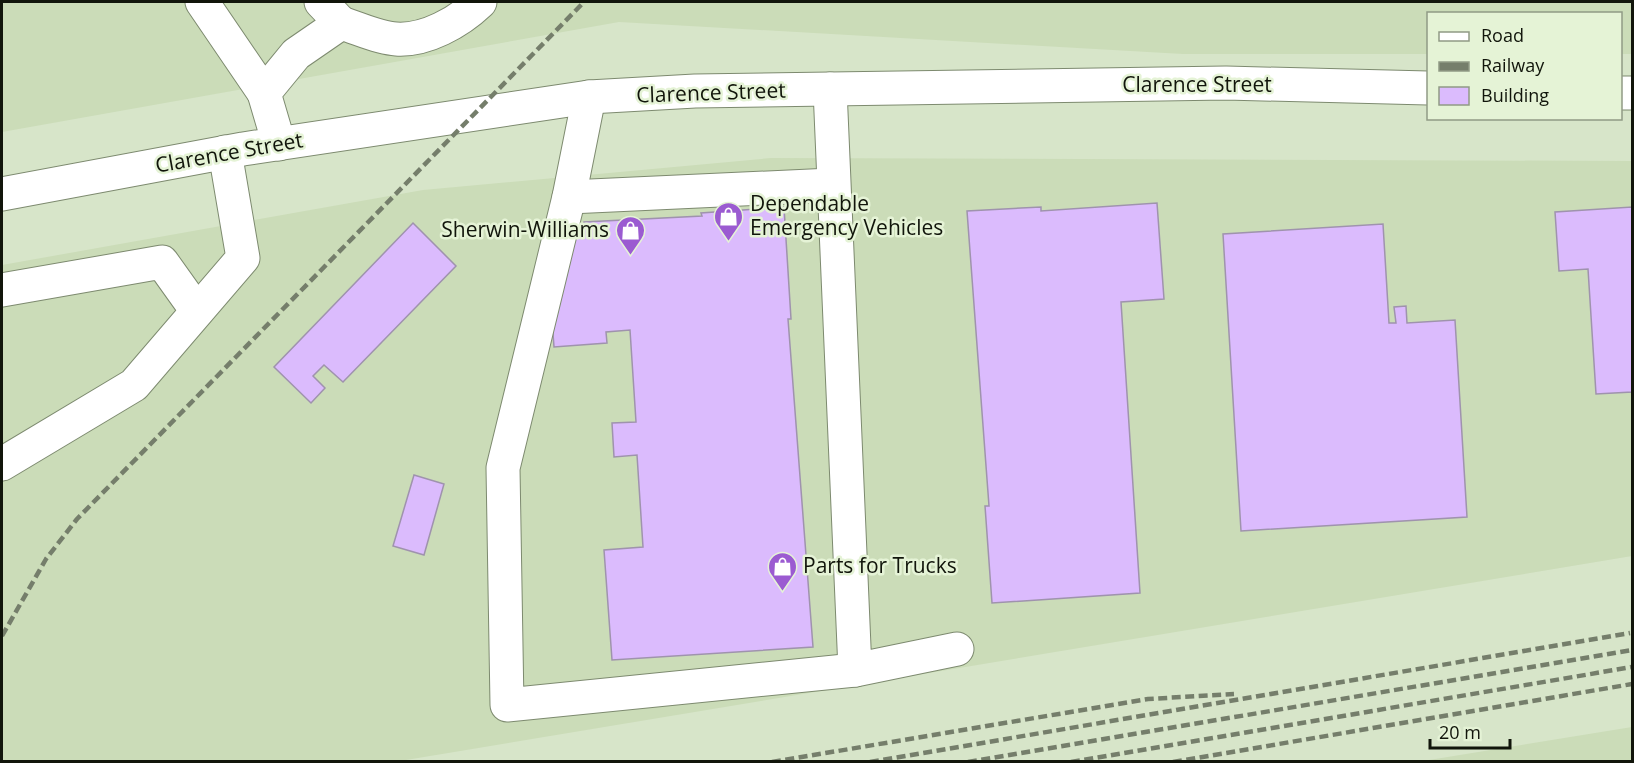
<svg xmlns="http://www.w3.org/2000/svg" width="1634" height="763" viewBox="0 0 1634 763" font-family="'Open Sans',sans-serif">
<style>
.built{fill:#cbdcb8}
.building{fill:#dbbbfd;stroke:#9f93ad;stroke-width:1.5}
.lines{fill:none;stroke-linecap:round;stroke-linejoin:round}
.minor-casing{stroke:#7d8a6f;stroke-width:35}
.minor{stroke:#fff;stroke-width:33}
.rail{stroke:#757e6b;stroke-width:4.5;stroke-dasharray:9 4.5;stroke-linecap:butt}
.labels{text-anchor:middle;stroke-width:5;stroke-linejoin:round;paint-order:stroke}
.street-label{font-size:21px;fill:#11150b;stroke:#e5f3d6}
.poi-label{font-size:21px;fill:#11150b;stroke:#e5f3d6;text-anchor:start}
</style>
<rect width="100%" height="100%" fill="#d7e5c9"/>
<g class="built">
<polygon points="2,2 1632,2 1632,54 1621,54 1620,14 1428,14 1428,54 1183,54 619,22 2,132"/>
<polygon points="771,158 1632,161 1632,556 400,761 2,762 2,265 423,190"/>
<polygon points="1632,727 1632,761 1423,761"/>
</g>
<g class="building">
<polygon points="1157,203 1164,299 1121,302 1140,593 992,603 985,506 989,506 967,211 1041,207 1041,211"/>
<polygon points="784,207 791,319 788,319 813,647 612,660 604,550 643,547 637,455 614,457 612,423 636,422 630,330 606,332 607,343 554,347 551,307 574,232 584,232 584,222 702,216 701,213"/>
<polygon points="1632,207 1632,392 1596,394 1588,269 1559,271 1555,212"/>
<polygon points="413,223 456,266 343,382 324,365 313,376 325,388 311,403 274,367"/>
<polygon points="1383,224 1389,323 1396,323 1394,307 1406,306 1407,323 1455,320 1467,517 1241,531 1223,234"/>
<polygon points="414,475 444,484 424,555 393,546"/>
</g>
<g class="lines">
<defs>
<g id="minor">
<polyline points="202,2 264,93"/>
<polyline points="321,2 341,23"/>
<polyline points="830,89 855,670 957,649"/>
<polyline points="1620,93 1632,93"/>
<polyline points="589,97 569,197 503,468 507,705 855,670"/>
<path d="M279,144L264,93L296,54L341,23C358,28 378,38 396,39C426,41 459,22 480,2"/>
<polyline points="2,194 243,149 589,97 695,91 1226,83 1428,88"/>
<polyline points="569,197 832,185"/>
<polyline points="2,290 162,262 197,311"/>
<polyline points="2,464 134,385 243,258 225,152"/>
</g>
</defs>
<use href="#minor" class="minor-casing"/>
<use href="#minor" class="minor"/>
<g class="rail">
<polyline points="2,636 46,559 77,519 584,2"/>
<polyline points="772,762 1148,699 1234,694"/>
<polyline points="870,762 1630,633"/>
<polyline points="968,762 1632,650"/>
<polyline points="1071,762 1632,667"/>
<polyline points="1173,762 1632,684"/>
</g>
</g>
<defs>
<symbol id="shop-pin" viewBox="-11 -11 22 30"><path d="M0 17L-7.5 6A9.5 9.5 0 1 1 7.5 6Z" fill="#9b5bd1" stroke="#e5f3d6"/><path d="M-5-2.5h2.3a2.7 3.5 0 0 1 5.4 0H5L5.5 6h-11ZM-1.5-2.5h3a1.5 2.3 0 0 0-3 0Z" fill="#fff"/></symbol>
</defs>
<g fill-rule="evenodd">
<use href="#shop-pin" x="712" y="200" width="33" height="45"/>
<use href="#shop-pin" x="614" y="214" width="33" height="45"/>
<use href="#shop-pin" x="766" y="550" width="33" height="45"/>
</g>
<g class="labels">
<g class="street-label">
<text x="1197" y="92">Clarence Street</text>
<text transform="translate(711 93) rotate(-2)" y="7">Clarence Street</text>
<text transform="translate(229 153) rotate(-10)" y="7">Clarence Street</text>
</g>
<g class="poi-label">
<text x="750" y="211">Dependable<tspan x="750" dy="24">Emergency Vehicles</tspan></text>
<text x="609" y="237" text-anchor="end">Sherwin-Williams</text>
<text x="803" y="573">Parts for Trucks</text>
</g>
</g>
<rect width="1634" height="763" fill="none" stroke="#11150b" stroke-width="6"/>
<rect x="1427" y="12" width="195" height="108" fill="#e5f3d6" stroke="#909a85" stroke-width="1.5"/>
<rect x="1439" y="32" width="30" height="9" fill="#ffffff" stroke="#909a85" stroke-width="1.5"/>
<text x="1481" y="42" font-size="18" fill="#11150b">Road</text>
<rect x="1439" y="62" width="30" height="9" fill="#757e6b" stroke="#909a85" stroke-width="1.5"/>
<text x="1481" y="72" font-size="18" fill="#11150b">Railway</text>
<rect x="1439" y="87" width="30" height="18" fill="#dbbbfd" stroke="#909a85" stroke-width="1.5"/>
<text x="1481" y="102" font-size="18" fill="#11150b">Building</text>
<path d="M1430 739v9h80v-9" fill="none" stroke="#11150b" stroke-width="3"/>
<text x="1439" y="739" font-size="18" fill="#11150b" stroke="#e5f3d6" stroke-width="4.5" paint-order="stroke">20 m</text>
</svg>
